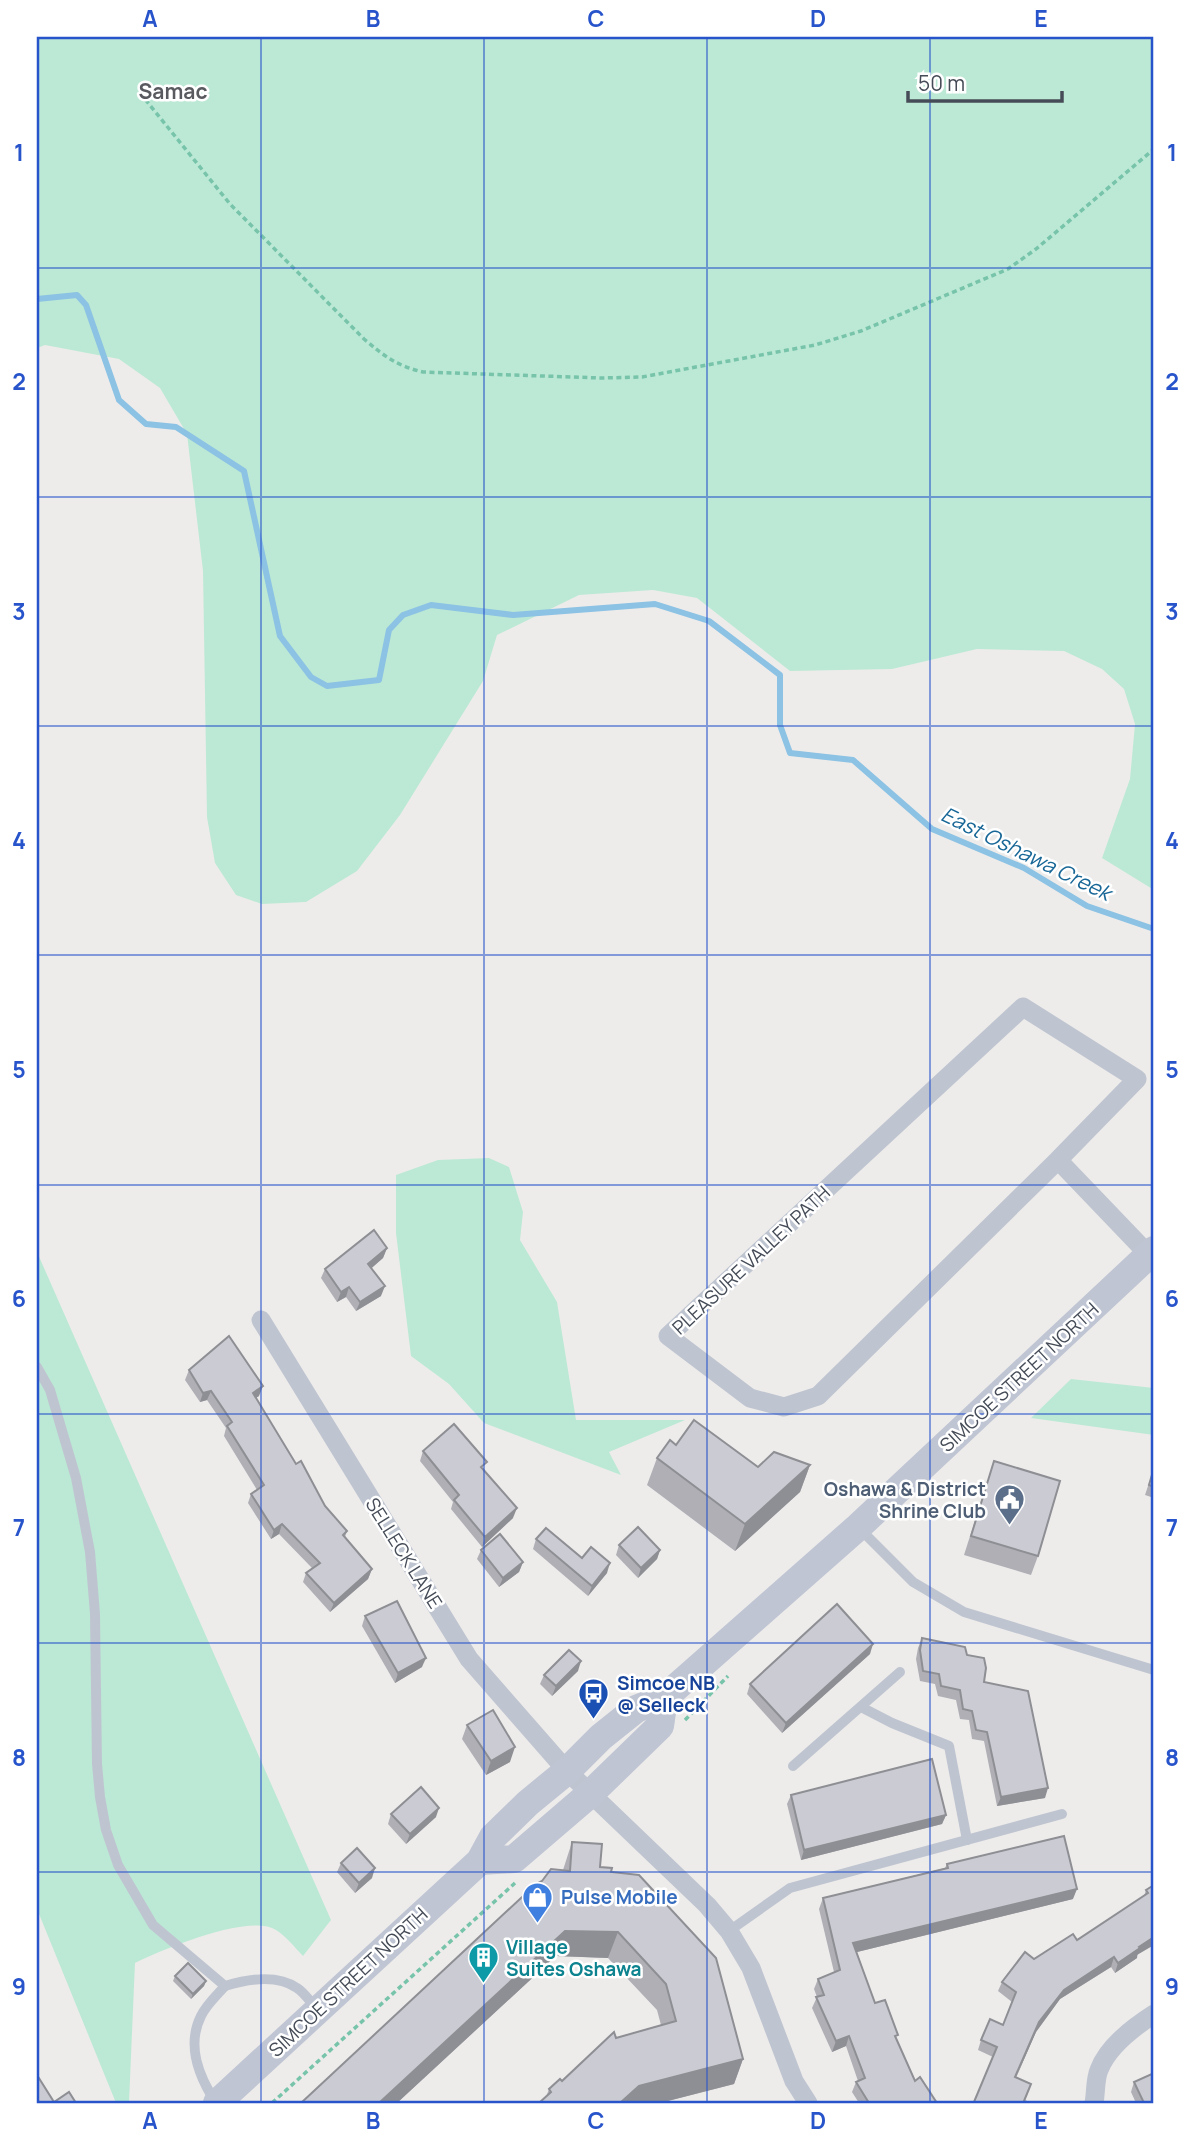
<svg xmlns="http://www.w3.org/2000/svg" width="1191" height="2140" viewBox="0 0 1191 2140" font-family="Manrope,sans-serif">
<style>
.green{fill:#bce9d5}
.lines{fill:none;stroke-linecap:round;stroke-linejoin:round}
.stream{stroke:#8cc2e3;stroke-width:6}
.path{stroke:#77c4ab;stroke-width:3.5;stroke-dasharray:5 3.5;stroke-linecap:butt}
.lane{stroke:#bfc5d0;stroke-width:10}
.street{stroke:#bfc5d0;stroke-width:19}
.secondary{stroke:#bfc5d3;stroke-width:28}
.wall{fill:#afafb5}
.shaded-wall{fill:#8e8f94}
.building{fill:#cbccd3;stroke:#8e8f94;stroke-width:2}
.grid{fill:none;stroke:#2854cb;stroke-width:2;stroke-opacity:0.55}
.labels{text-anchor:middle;stroke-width:5;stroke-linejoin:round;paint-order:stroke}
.street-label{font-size:19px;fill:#454c57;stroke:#fff}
.service-label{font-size:19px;font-weight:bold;fill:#4e5e75;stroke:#fff;text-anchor:end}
.transit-label{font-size:19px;font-weight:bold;fill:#164399;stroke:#fff;text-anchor:start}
.shop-label{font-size:19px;font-weight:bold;fill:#366cbe;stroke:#fff;text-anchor:start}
.culture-label{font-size:19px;font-weight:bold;fill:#0d838f;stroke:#fff;text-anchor:start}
.neighbourhood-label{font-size:21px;font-weight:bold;fill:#595a5f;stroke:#fff}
.water-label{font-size:21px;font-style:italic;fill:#186797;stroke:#fff}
.neatline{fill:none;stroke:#2854cb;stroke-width:2.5}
.grid-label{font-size:23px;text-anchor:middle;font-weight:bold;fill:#2854cb}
</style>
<rect width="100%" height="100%" fill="#eeeceb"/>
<g class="green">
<polygon points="37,37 1154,37 1154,890 1102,858 1130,779 1135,724 1124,689 1102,669 1064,651 977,649 892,669 790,671 697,598 653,590 579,595 497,635 483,681 400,815 357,871 306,902 262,904 236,895 215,863 207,817 203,571 187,434 160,388 119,359 45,345 37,348"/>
<polygon points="489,1158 509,1167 523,1212 520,1240 557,1302 576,1420 685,1420 609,1452 621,1475 484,1423 449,1384 411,1356 396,1233 396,1175 438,1160"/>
<path d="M37,1252L331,1920L303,1956C295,1948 286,1936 276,1930C249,1913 162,1950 135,1963L129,2103H116L37,1909Z"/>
<polygon points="1071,1379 1154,1388 1154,1435 1031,1418"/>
</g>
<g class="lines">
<polyline class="stream" points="37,299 77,295 86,305 119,400 146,424 176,427 244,471 280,636 311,677 327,686 379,680 389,630 403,615 431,605 513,615 655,604 709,621 780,675 780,725 790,753 853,760 932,829 1024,868 1087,906 1154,929"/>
<g class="path">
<path d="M140,93L230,204L364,339C384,356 397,366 423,372L602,378L642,377L815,345L861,331L1008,269L1036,249L1154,149"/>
<polyline points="685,1720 728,1676"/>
<polyline points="272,2103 515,1883"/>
</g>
<g class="lane">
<path d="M37,1367L50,1390L76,1478L90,1552L95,1614L97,1764L100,1797L106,1830L118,1865L153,1925L225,1986C248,1979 277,1974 297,1988C305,1993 311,2003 317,2009"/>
<polyline points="861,1530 913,1582 964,1612 1154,1670"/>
<polyline points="861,1707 892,1723 949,1746 967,1840"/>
<polyline points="793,1766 900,1672"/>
<polyline points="729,1931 790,1888 1062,1814"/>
<path d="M216,2103C199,2077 186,2046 201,2016C206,2005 217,1995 225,1986"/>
</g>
<g class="street">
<polyline points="1058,1160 818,1396 784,1407 750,1398 668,1336 1023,1007 1137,1079 1058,1160 1149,1255"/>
<polyline points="261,1320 469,1659 567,1771 707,1905 729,1931 751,1968 794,2081 808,2103"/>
<path d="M1094,2103C1096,2093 1095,2079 1099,2070C1108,2046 1134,2027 1154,2014"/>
</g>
<g class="secondary">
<polyline points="480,1861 514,1859 591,1793 660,1726 664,1698"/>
<polyline points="217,2103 480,1861 493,1837 528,1803 567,1771 601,1737 636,1709 664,1698 858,1527 1154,1250"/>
</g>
</g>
<g class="wall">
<polygon points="387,1248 383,1258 371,1268 381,1296 356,1311 346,1297 337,1302 321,1278 325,1269"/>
<polygon points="189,1370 259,1396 256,1398 296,1464 325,1506 347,1531 345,1537 372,1569 368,1579 330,1612 303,1582 306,1573 312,1568 279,1534 271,1539 248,1503 251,1494 257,1490 224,1436 226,1428 207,1400 200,1402 185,1380"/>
<polygon points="676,1445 758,1467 810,1465 800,1492 735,1551 647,1485 657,1458"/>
<polygon points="423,1451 484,1471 513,1518 482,1547 451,1509 453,1502 420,1461"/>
<polygon points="994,1461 1038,1556 1031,1575 964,1555"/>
<polygon points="1154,1468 1154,1498 1145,1495"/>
<polygon points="536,1539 582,1558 607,1573 588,1596 533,1549"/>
<polygon points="619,1545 660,1550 657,1559 638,1578 616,1555"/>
<polygon points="481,1550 523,1562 519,1572 499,1587 477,1559"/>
<polygon points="365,1616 422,1667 395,1683 362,1626"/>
<polygon points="922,1638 967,1655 984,1682 1045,1798 997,1806 984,1741 972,1739 969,1720 960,1719 956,1700 938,1696 935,1684 920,1681 916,1659 918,1648"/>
<polygon points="870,1654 782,1733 747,1694 750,1684"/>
<polygon points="578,1671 552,1696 540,1684 544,1675"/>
<polygon points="467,1725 510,1762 486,1775 462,1739"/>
<polygon points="791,1795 946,1815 942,1824 801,1860 787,1804"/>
<polygon points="391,1814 436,1817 406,1844 388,1824"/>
<polygon points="572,1842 600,1867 611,1872 743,2059 734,2084 660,2103 539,2103 546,2097 549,2089 562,2081 616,2038 661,2025 657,2010 608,1958 556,1956 397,2103 301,2103 563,1870"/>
<polygon points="341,1863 372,1878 355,1893 337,1872"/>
<polygon points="947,1864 1073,1899 857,1952 875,2003 897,2039 915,2081 937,2103 859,2103 852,2092 856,2082 858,2081 846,2046 832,2052 812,2008 817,1997 814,1989 818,1979 834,1972 819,1909 823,1898 945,1868"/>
<polygon points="1154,1885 1137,1958 1115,1973 1111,1967 1060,1999 1036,2032 1016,2077 1025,2101 1030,2103 974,2103 993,2057 978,2050 981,2040 1003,2025 1012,2002 998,1991 1002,1982 1034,1959 1077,1940 1144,1896 1146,1890"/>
<polygon points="175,1976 206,1981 204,1986 191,1999 173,1981"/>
<polygon points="1134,2082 1154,2103 1136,2103 1131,2092"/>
</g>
<g class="shaded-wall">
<polygon points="387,1248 383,1258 365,1274 368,1264"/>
<polygon points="385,1286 381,1296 356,1311 360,1302"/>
<polygon points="349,1287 346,1297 337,1302 341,1292"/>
<polygon points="263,1386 259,1396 249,1402 253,1393"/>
<polygon points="211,1391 207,1400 200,1402 203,1393"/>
<polygon points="810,1465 800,1492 735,1551 745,1524"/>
<polygon points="517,1508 513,1518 482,1547 485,1537"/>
<polygon points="282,1524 279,1534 271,1539 274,1530"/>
<polygon points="660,1550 657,1559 638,1578 641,1568"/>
<polygon points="523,1562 519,1572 499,1587 503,1578"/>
<polygon points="610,1563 607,1573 588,1596 592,1586"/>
<polygon points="372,1569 368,1579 330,1612 334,1603"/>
<polygon points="873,1644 870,1654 782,1733 786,1723"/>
<polygon points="426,1658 422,1667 395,1683 398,1673"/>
<polygon points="581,1661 578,1671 552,1696 556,1686"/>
<polygon points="515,1747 510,1762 486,1775 491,1761"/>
<polygon points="1048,1788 1045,1798 997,1806 1001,1797"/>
<polygon points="439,1808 436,1817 406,1844 410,1834"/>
<polygon points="946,1815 942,1824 801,1860 804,1850"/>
<polygon points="375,1868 372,1878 355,1893 359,1883"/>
<polygon points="1077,1889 1073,1899 849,1954 853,1943"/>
<polygon points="565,1931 618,1932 608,1958 556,1956 397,2103 379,2103"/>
<polygon points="1154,1937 1154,1945 1137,1955 1137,1958 1115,1973 1118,1963 1139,1947"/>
<polygon points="1114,1957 1111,1967 1060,1999 1036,2032 1012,2087 1039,2022 1064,1990"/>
<polygon points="206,1981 204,1986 191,1999 193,1994"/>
<polygon points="849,2036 846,2046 832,2052 836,2041"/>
<polygon points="743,2059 734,2084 660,2103 620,2103 639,2086"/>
</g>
<g class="building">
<polygon points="374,1230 387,1248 368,1264 385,1286 360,1302 349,1287 341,1292 325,1269"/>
<polygon points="229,1336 263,1386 253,1393 296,1464 301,1461 325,1506 347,1531 343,1535 372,1569 334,1603 306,1573 320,1563 282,1524 274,1530 251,1494 264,1485 227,1426 232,1422 211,1391 203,1393 189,1370"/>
<polygon points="694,1420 758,1467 774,1452 810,1465 745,1524 657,1458 670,1440 676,1445"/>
<polygon points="454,1424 487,1462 481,1467 517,1508 485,1537 454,1500 459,1495 423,1451"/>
<polygon points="994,1461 1060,1481 1038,1556 971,1536"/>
<polygon points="1154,1468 1154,1487 1149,1485"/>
<polygon points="638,1527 660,1550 641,1568 619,1545"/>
<polygon points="546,1528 582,1558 591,1547 610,1563 592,1586 536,1539"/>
<polygon points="500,1534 523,1562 503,1578 481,1550"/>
<polygon points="397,1601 426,1658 398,1673 365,1616"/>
<polygon points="837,1604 873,1644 786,1723 750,1684"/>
<polygon points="922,1638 965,1647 967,1655 984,1658 986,1668 984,1682 1028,1691 1048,1788 1001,1797 987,1732 976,1730 972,1711 963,1709 960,1690 941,1686 939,1674 923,1671 920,1650"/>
<polygon points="569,1650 581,1661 556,1686 544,1675"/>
<polygon points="493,1710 515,1747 491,1761 467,1725"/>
<polygon points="932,1759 946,1815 804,1850 791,1795"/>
<polygon points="421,1787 439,1808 410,1834 391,1814"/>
<polygon points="1064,1836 1077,1889 853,1943 875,2003 885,2000 898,2035 895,2036 915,2081 920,2077 937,2103 869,2103 856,2082 865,2078 849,2036 836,2041 816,1997 824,1995 818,1979 840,1970 823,1898 948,1868 947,1864"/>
<polygon points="572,1842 602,1844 600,1867 612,1868 611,1872 639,1875 716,1958 743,2059 639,2086 620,2103 539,2103 551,2092 549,2089 560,2079 562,2081 614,2032 616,2038 676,2021 666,1984 618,1932 565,1931 379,2103 301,2103 536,1884 542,1881 551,1869 570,1871"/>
<polygon points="357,1848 375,1868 359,1883 341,1863"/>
<polygon points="1154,1885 1154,1937 1139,1947 1140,1948 1118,1963 1114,1957 1064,1990 1039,2022 1015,2077 1031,2084 1024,2101 1030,2103 977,2103 974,2102 997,2047 981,2040 990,2019 1003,2025 1016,1992 1002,1982 1025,1952 1034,1959 1073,1934 1077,1940 1148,1893 1146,1890"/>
<polygon points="188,1963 206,1981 193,1994 175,1976"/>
<polygon points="1154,2073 1154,2103 1144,2103 1134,2082"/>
<polygon points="37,2075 54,2102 69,2092 76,2103 37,2103"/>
</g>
<path class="grid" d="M261,37V2103M484,37V2103M707,37V2103M930,37V2103M37,268H1154M37,497H1154M37,726H1154M37,955H1154M37,1185H1154M37,1414H1154M37,1643H1154M37,1872H1154"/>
<defs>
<symbol id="civic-pin" viewBox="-11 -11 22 30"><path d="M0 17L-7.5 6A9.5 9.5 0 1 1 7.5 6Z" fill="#5c6f8a" stroke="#fff"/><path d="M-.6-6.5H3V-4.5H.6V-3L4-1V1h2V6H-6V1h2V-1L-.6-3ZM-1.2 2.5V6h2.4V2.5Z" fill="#fff"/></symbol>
<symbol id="bus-pin" viewBox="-11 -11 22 30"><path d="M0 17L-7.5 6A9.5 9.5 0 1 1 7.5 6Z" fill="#1a4fb4" stroke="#fff"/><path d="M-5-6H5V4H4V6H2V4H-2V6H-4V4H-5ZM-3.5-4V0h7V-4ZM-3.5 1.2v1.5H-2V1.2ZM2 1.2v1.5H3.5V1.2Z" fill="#fff"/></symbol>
<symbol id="shop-pin" viewBox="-11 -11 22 30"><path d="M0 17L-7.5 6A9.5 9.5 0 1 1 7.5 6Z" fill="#3f7fe0" stroke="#fff"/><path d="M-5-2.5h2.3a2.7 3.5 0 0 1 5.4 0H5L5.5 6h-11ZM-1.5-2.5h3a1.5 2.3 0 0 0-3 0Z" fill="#fff"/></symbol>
<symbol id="building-pin" viewBox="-11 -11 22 30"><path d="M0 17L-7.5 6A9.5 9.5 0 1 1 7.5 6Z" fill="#0f9aa8" stroke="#fff"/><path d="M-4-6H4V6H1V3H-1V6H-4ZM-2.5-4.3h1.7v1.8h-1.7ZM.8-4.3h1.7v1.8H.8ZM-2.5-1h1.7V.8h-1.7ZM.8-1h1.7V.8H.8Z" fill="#fff"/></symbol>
</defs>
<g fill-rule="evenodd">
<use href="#civic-pin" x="992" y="1482" width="35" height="47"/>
<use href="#bus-pin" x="576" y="1676" width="35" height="47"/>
<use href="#shop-pin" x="520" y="1880" width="35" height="47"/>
<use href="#building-pin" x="466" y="1940" width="35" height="47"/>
</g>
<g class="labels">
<g class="street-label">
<text transform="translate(751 1260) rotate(-43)" y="7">PLEASURE VALLEY PATH</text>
<text transform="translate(1019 1377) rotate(-43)" y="7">SIMCOE STREET NORTH</text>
<text transform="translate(404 1553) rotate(58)" y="7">SELLECK LANE</text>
<text transform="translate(348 1982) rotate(-43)" y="7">SIMCOE STREET NORTH</text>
</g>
<g class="service-label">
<text x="986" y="1496">Oshawa &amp; District<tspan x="986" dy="22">Shrine Club</tspan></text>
</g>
<g class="transit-label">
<text x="617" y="1690">Simcoe NB<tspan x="617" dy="22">@ Selleck</tspan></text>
</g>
<g class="shop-label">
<text x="561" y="1904">Pulse Mobile</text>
</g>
<g class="culture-label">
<text x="506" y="1954">Village<tspan x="506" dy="22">Suites Oshawa</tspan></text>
</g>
<g class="neighbourhood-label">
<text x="173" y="99">Samac</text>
</g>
<g class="water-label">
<text transform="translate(1026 854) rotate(26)" y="7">East Oshawa Creek</text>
</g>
</g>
<rect width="1191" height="2140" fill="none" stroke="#ffffff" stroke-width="77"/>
<path d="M908 91v10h154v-10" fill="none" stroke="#454c57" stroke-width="3.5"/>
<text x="918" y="91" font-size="21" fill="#454c57" stroke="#ffffff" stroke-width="5" paint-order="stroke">50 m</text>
<rect x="38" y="38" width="1114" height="2064" class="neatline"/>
<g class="grid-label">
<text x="150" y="27">A</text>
<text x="373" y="27">B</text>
<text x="596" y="27">C</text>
<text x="818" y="27">D</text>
<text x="1041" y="27">E</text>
<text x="19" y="161">1</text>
<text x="1172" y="161">1</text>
<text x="19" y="390">2</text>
<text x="1172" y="390">2</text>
<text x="19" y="620">3</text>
<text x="1172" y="620">3</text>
<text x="19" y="849">4</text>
<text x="1172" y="849">4</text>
<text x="19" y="1078">5</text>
<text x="1172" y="1078">5</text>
<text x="19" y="1307">6</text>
<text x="1172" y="1307">6</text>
<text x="19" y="1536">7</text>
<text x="1172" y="1536">7</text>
<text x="19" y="1766">8</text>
<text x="1172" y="1766">8</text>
<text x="19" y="1995">9</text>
<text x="1172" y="1995">9</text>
<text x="150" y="2129">A</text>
<text x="373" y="2129">B</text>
<text x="596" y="2129">C</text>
<text x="818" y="2129">D</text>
<text x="1041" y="2129">E</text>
</g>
</svg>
